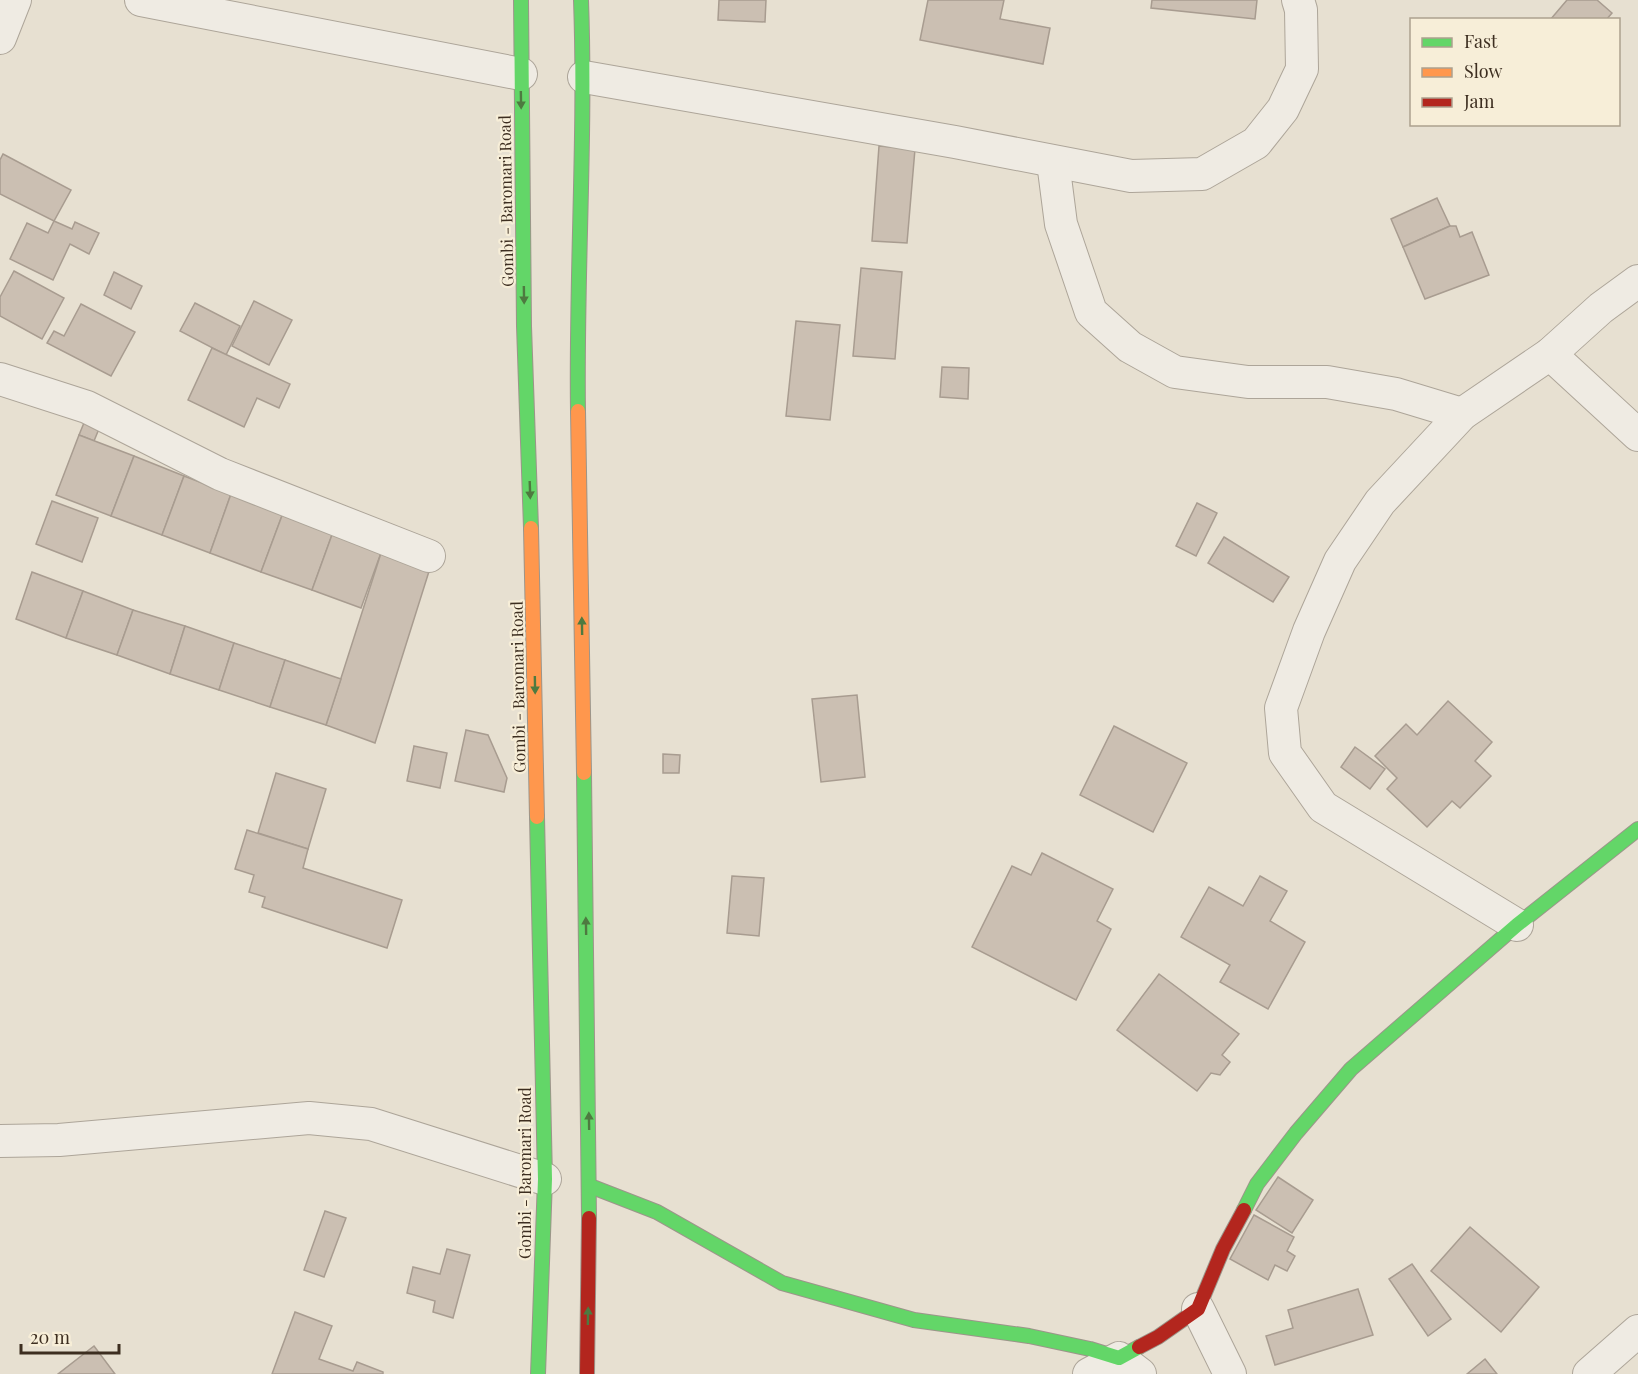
<svg xmlns="http://www.w3.org/2000/svg" width="1638" height="1374" viewBox="0 0 1638 1374" font-family="'Playfair Display',serif">
<style>
.building{fill:#cbbfb2;stroke:#a89c90;stroke-width:1.5}
.lines{fill:none;stroke-linecap:round;stroke-linejoin:round}
.street-casing{stroke:#ada599;stroke-width:34}
.fast-casing{stroke:#9c958a;stroke-width:16}
.slow-casing{stroke:#9c958a;stroke-width:16}
.jam-casing{stroke:#9c958a;stroke-width:16}
.street{stroke:#efebe3;stroke-width:32}
.fast{stroke:#63d668;stroke-width:14}
.slow{stroke:#ff974d;stroke-width:14}
.jam{stroke:#b3261e;stroke-width:14}
.oneway{fill:#4e7a40}
.labels{text-anchor:middle;stroke-width:4.5;stroke-linejoin:round;paint-order:stroke}
.street-label{font-size:16px;fill:#3d2e20;stroke:#f7eed8}
</style>
<rect width="100%" height="100%" fill="#e7e0d1"/>
<g class="building">
<polygon points="719,0 766,0 765,22 718,20"/>
<polygon points="928,0 1004,0 1000,19 1050,28 1043,64 920,40"/>
<polygon points="1152,0 1257,0 1255,19 1151,8"/>
<polygon points="1567,0 1597,0 1612,13 1606,20 1550,20"/>
<polygon points="879,146 915,149 907,243 872,241"/>
<polygon points="3,154 71,190 54,221 0,194 0,160"/>
<polygon points="1437,198 1450,226 1403,247 1391,219"/>
<polygon points="54,221 72,229 75,222 99,233 89,254 70,244 53,280 10,259 27,223 48,233"/>
<polygon points="1450,226 1456,226 1460,237 1472,232 1489,275 1425,299 1403,247"/>
<polygon points="861,268 902,272 895,359 853,356"/>
<polygon points="14,271 64,298 42,339 0,316 0,297"/>
<polygon points="114,272 142,286 131,309 104,295"/>
<polygon points="254,301 292,320 269,365 232,346"/>
<polygon points="195,303 240,326 226,355 180,331"/>
<polygon points="81,304 135,332 111,376 47,343 54,331 64,336"/>
<polygon points="796,321 840,325 830,420 786,416"/>
<polygon points="212,348 290,384 279,408 257,398 244,427 188,400"/>
<polygon points="942,367 969,368 968,399 940,397"/>
<polygon points="88,413 103,419 94,441 79,435"/>
<polygon points="79,435 134,456 111,516 56,495"/>
<polygon points="134,456 184,476 162,535 111,516"/>
<polygon points="184,476 231,494 210,553 162,535"/>
<polygon points="231,494 283,513 261,572 210,553"/>
<polygon points="52,501 98,518 82,562 36,544"/>
<polygon points="1197,503 1217,513 1196,556 1176,546"/>
<polygon points="283,513 333,532 312,590 261,572"/>
<polygon points="333,532 382,550 361,608 312,590"/>
<polygon points="1224,537 1289,577 1273,602 1208,563"/>
<polygon points="382,550 431,565 375,743 326,725"/>
<polygon points="32,572 83,591 66,638 16,619"/>
<polygon points="83,591 133,610 117,655 66,638"/>
<polygon points="133,610 185,626 170,674 117,655"/>
<polygon points="185,626 234,643 219,690 170,674"/>
<polygon points="234,643 285,660 270,707 219,690"/>
<polygon points="285,660 341,679 326,725 270,707"/>
<polygon points="857,695 865,777 821,782 812,699"/>
<polygon points="1448,701 1492,742 1475,761 1491,776 1460,808 1452,801 1427,827 1387,789 1397,778 1375,756 1406,724 1417,735"/>
<polygon points="1114,726 1187,763 1153,832 1080,795"/>
<polygon points="466,730 488,735 507,778 504,792 455,781"/>
<polygon points="414,746 447,753 440,788 407,781"/>
<polygon points="1355,747 1385,769 1370,789 1341,767"/>
<polygon points="663,754 680,755 679,773 663,773"/>
<polygon points="276,773 326,789 308,849 258,833"/>
<polygon points="247,830 308,849 303,868 402,900 387,948 262,907 265,897 249,892 254,875 235,869"/>
<polygon points="1042,853 1113,889 1097,921 1111,929 1076,1000 972,947 1012,866 1031,875"/>
<polygon points="732,876 764,878 759,936 727,933"/>
<polygon points="1260,876 1287,891 1270,921 1305,942 1268,1009 1220,982 1230,965 1181,937 1209,887 1243,906"/>
<polygon points="1159,974 1239,1034 1222,1055 1230,1062 1220,1075 1211,1073 1197,1091 1117,1030"/>
<polygon points="1278,1177 1313,1200 1292,1233 1256,1210"/>
<polygon points="325,1211 346,1218 324,1277 304,1270"/>
<polygon points="1254,1215 1294,1237 1287,1251 1295,1256 1287,1271 1275,1265 1268,1280 1230,1259"/>
<polygon points="1470,1227 1539,1287 1501,1332 1431,1271"/>
<polygon points="447,1249 470,1255 453,1318 433,1312 435,1301 407,1293 413,1267 440,1274"/>
<polygon points="1412,1264 1451,1319 1428,1336 1389,1279"/>
<polygon points="1358,1289 1373,1335 1275,1365 1266,1336 1293,1328 1288,1310"/>
<polygon points="295,1312 332,1326 319,1359 353,1371 357,1362 383,1372 383,1374 272,1374"/>
<polygon points="94,1346 115,1374 58,1374"/>
<polygon points="1485,1359 1497,1374 1467,1374"/>
</g>
<g class="lines">
<defs>
<g id="street">
<polyline points="141,0 521,74"/>
<polyline points="0,38 15,0"/>
<polyline points="584,77 955,142 1131,176 1202,174 1256,143 1283,109 1302,69 1301,10 1298,0"/>
<polyline points="1053,162 1061,224 1091,312 1130,347 1175,372 1248,382 1327,382 1396,394 1462,414"/>
<polyline points="1550,354 1638,435"/>
<polyline points="0,379 87,407 220,474 429,556"/>
<polyline points="1517,925 1323,807 1285,753 1281,708 1309,631 1340,561 1380,502 1462,414 1550,354 1601,308 1638,281"/>
<polyline points="0,1141 59,1140 309,1118 371,1124 545,1179"/>
<polyline points="1198,1309 1230,1374"/>
<polyline points="1089,1374 1119,1358 1140,1374"/>
<polyline points="1589,1374 1638,1331"/>
</g>
<g id="fast">
<polyline points="521,0 524,326 531,528"/>
<path d="M578,411C576,274 586,137 581,0"/>
<polyline points="584,773 589,1218"/>
<polyline points="537,817 545,1179 538,1374"/>
<polyline points="590,1186 657,1212 782,1283 914,1320 1029,1336 1090,1349 1119,1358 1139,1347"/>
<polyline points="1244,1210 1257,1184 1296,1133 1351,1069 1517,925 1638,829"/>
</g>
<g id="slow">
<polyline points="578,411 584,773"/>
<polyline points="531,528 537,817"/>
</g>
<g id="jam">
<polyline points="1139,1347 1158,1337 1198,1309 1223,1249 1244,1210"/>
<polyline points="587,1374 589,1218"/>
</g>
</defs>
<use href="#street" class="street-casing"/>
<use href="#fast" class="fast-casing"/>
<use href="#slow" class="slow-casing"/>
<use href="#jam" class="jam-casing"/>
<use href="#street" class="street"/>
<use href="#fast" class="fast"/>
<use href="#slow" class="slow"/>
<use href="#jam" class="jam"/>
</g>
<defs><path id="oneway-solid" d="M-6-.8H1V-3.2L6.5 0L1 3.2V.8H-6Z" transform="scale(1.5)"/></defs>
<g class="oneway">
<use href="#oneway-solid" transform="translate(521 100) rotate(89)"/>
<use href="#oneway-solid" transform="translate(524 295) rotate(89)"/>
<use href="#oneway-solid" transform="translate(530 490) rotate(88)"/>
<use href="#oneway-solid" transform="translate(582 626) rotate(-91)"/>
<use href="#oneway-solid" transform="translate(535 685) rotate(89)"/>
<use href="#oneway-solid" transform="translate(586 926) rotate(-91)"/>
<use href="#oneway-solid" transform="translate(589 1121) rotate(-91)"/>
<use href="#oneway-solid" transform="translate(588 1316) rotate(-89)"/>
</g>
<g class="labels">
<g class="street-label">
<text transform="translate(506 201) rotate(-91)" y="6">Gombi - Baromari Road</text>
<text transform="translate(518 687) rotate(-91)" y="6">Gombi - Baromari Road</text>
<text transform="translate(525 1173) rotate(-90)" y="6">Gombi - Baromari Road</text>
</g>
</g>
<rect x="1410" y="18" width="210" height="108" fill="#f7eed8" stroke="#ada18e" stroke-width="1.5"/>
<rect x="1422" y="38" width="30" height="9" fill="#63d668" stroke="#ada18e" stroke-width="1.5"/>
<text x="1464" y="48" font-size="18" fill="#3d2e20">Fast</text>
<rect x="1422" y="68" width="30" height="9" fill="#ff974d" stroke="#ada18e" stroke-width="1.5"/>
<text x="1464" y="78" font-size="18" fill="#3d2e20">Slow</text>
<rect x="1422" y="98" width="30" height="9" fill="#b3261e" stroke="#ada18e" stroke-width="1.5"/>
<text x="1464" y="108" font-size="18" fill="#3d2e20">Jam</text>
<path d="M21 1344v9h98v-9" fill="none" stroke="#3d2e20" stroke-width="3"/>
<text x="30" y="1344" font-size="18" fill="#3d2e20" stroke="#f7eed8" stroke-width="4.5" paint-order="stroke">20 m</text>
</svg>
